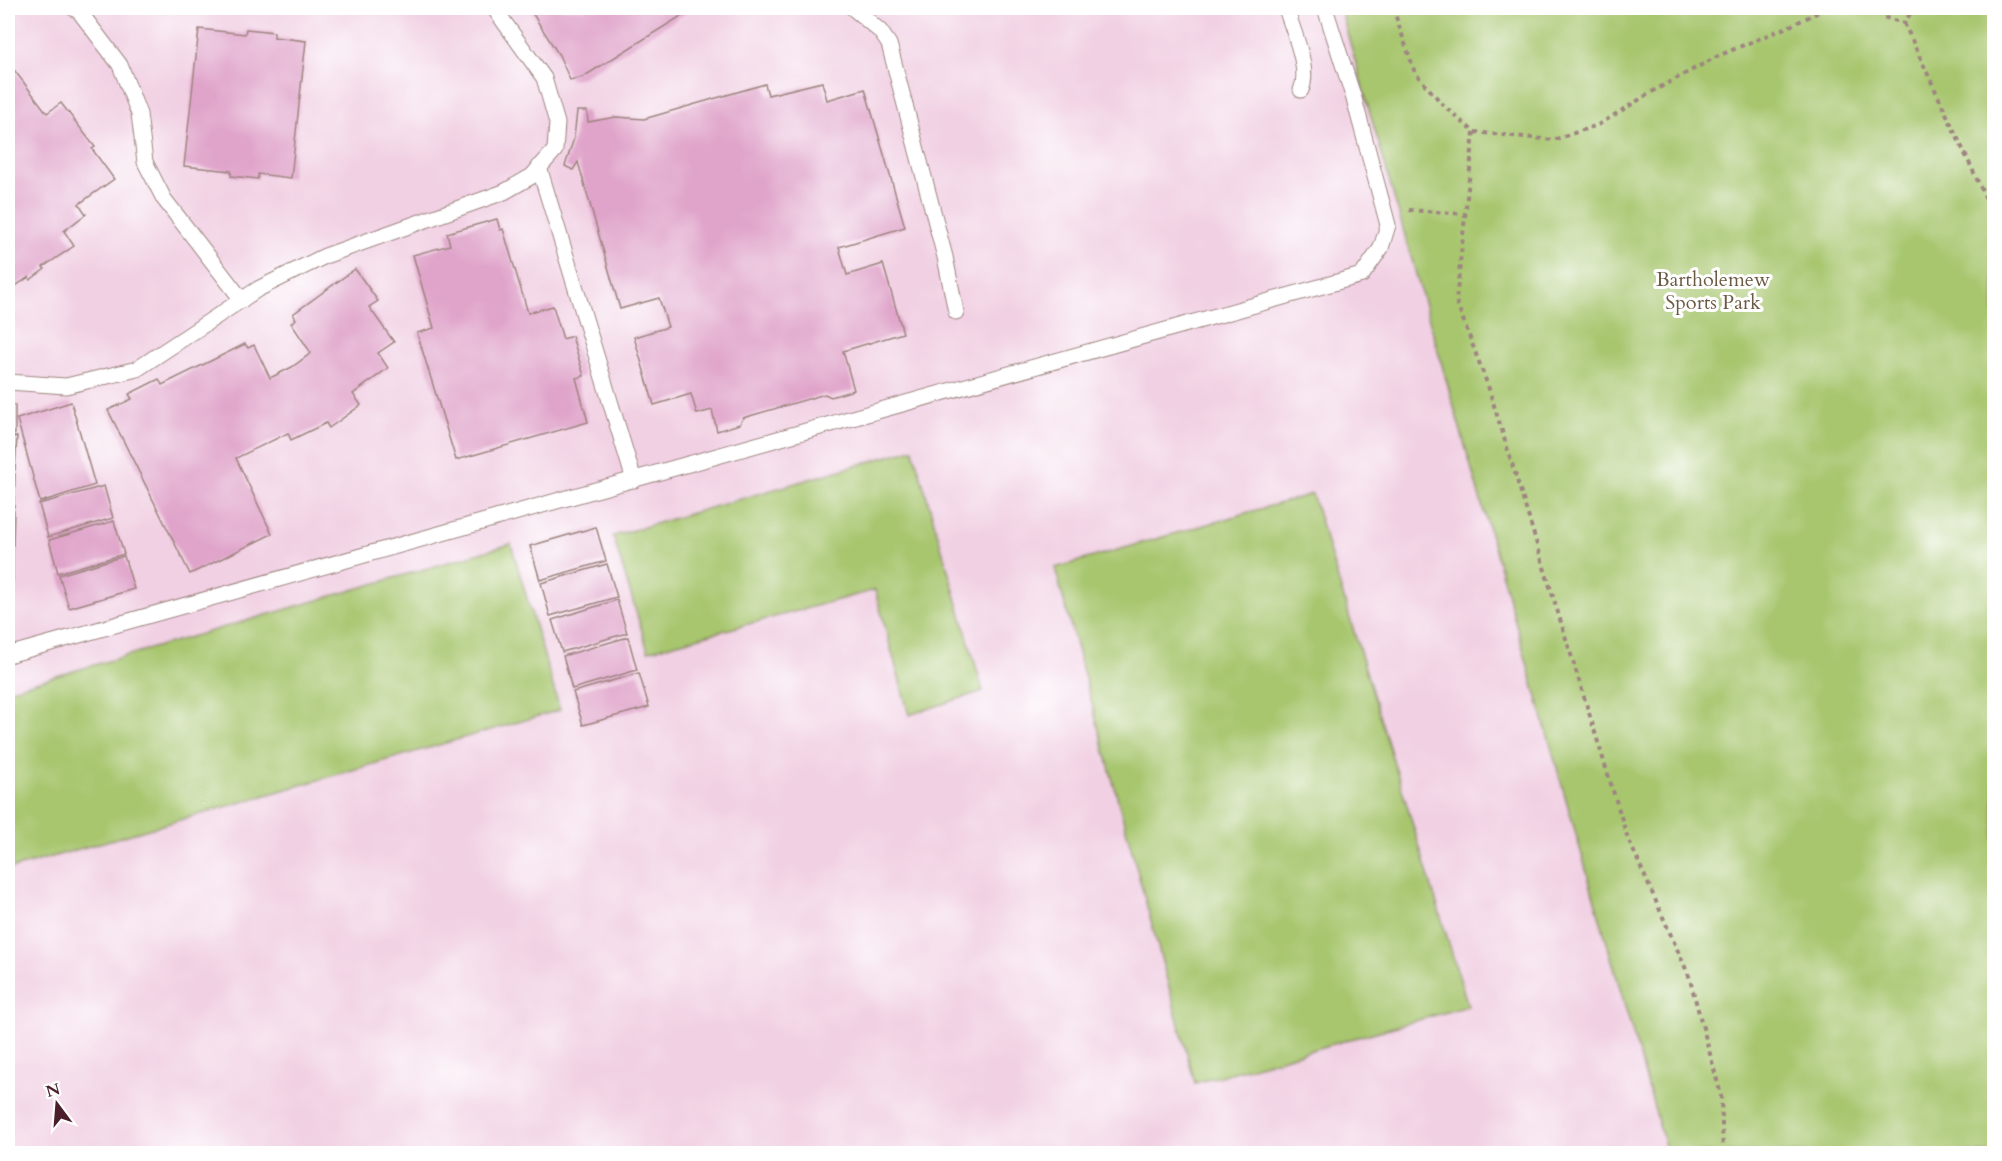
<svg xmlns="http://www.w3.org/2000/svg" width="2002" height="1161" viewBox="0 0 2002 1161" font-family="Cardo,serif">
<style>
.built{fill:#f1d0e3}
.green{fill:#a7c66e;stroke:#78724c;stroke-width:1.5}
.building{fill:#e0a4ca}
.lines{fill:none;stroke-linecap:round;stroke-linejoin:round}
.service-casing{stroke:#9e8580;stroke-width:17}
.path{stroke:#9e8580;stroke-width:4;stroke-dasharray:4.5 4.5;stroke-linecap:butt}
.service{stroke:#fff;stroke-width:15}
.labels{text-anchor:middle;stroke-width:6;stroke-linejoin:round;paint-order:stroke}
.park-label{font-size:20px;fill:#6b5942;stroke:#fff}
</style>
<rect width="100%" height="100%" fill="#fff"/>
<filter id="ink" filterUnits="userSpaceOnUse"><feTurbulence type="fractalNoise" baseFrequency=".0167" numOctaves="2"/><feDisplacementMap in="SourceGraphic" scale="12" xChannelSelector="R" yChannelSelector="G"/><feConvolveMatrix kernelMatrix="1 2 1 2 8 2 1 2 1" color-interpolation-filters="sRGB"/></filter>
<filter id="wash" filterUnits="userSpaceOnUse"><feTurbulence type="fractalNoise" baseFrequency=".008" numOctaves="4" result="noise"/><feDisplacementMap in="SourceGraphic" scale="24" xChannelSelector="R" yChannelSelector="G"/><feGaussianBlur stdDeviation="1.35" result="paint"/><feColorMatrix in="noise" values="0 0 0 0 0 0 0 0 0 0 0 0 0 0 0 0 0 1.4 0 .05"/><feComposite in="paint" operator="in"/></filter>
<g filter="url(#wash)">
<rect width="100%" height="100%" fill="#f1ebd5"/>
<polygon class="built" points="8,8 1340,8 1667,1153 8,1153"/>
<g class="green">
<polygon points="1340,8 1994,8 1994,1153 1667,1153"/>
<polygon points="913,449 983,691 909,715 875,590 648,651 613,536"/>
<polygon points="1312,494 1468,1006 1195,1083 1055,568"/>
<polygon points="511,544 560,710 10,869 8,860 8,690"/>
</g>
<g id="blocks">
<g class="building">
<polygon points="529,8 694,8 583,77 570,80 559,55"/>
<polygon points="199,29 245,34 246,29 274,32 274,37 306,41 291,178 258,174 258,179 231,176 231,171 184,166"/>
<polygon points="8,62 47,113 61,103 95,147 92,149 114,179 79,204 86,214 64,231 74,246 43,267 45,269 30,280 29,277 8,291"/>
<polygon points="822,82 827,100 865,89 905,227 839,247 847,275 883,264 903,333 843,351 854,390 831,397 825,394 743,418 740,424 717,431 712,410 697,414 691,394 654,405 634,337 668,327 659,298 620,309 578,162 573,170 565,166 574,138 577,111 587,111 588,122 616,117 644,119 765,84 768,95"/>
<polygon points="497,219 500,230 503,229 528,313 553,306 563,339 572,336 584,376 576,378 588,422 456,460 417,333 434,328 413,255 450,245 447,233"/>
<polygon points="355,269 378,301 369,307 394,342 378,353 388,368 353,394 361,405 329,428 326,423 291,440 288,433 236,458 272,534 190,574 108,410 132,399 129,394 159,379 162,385 245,344 248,348 254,345 270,378 292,367 311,353 291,323 296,319 293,314"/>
<polygon points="71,402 95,485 40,502 17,419"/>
<rect x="8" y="405" width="7" height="29"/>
<polygon points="8,436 17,437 15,470 8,470"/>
<polygon points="8,474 15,474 14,507 8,507"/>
<polygon points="104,486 113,518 48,537 39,504"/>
<polygon points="8,510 14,511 13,545 8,544"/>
<polygon points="114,521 124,554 58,573 49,540"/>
<polygon points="596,527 606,561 540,580 530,546"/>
<rect x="8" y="548" width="5" height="33"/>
<polygon points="124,556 134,589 69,608 59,575"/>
<polygon points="607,564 617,597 550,616 541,583"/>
<polygon points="8,585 12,585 11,618 8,618"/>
<polygon points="617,600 627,633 562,652 552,620"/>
<polygon points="628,637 637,670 572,689 563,656"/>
<polygon points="639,673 649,707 583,725 573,692"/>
</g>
</g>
</g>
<g filter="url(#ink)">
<use href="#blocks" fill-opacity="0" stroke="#9e8580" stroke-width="1.5"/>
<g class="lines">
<defs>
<g id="service">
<polyline points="73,8 79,11 120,65 139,114 145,162 164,199 242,300"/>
<polyline points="853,8 880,31 889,44 945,257 956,312"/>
<path d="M1286,8C1292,29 1311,69 1301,90"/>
<polyline points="539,167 634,480"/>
<polyline points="8,382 66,386 137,369 258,289 325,256 504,192 532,176 555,150 557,123 544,78 494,8"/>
<polyline points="8,655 1362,275 1381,248 1388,225 1354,99 1325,8"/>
</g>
</defs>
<use href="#service" class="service-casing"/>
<g class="path">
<polyline points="1393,8 1415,73 1445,107 1474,132 1553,140 1598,125 1655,90 1718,56 1792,25 1827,8"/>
<polyline points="1869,8 1883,17 1904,23 1914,8"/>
<polyline points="1904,23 1994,216"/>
<polyline points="1474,132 1456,301 1488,386 1627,836 1689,976 1721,1095 1723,1154"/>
<polyline points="1409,210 1465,214"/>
</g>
<use href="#service" class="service"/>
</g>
</g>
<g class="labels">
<g class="park-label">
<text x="1713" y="286">Bartholemew<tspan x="1713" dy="23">Sports Park</tspan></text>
</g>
</g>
<rect width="2002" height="1161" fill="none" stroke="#fff" stroke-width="30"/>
<g transform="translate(57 1104) rotate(344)" stroke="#ffffff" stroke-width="4.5" paint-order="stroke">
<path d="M0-4.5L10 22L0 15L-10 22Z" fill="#4a1f2b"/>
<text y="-9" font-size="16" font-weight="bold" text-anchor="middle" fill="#4a1f2b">N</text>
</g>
</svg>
